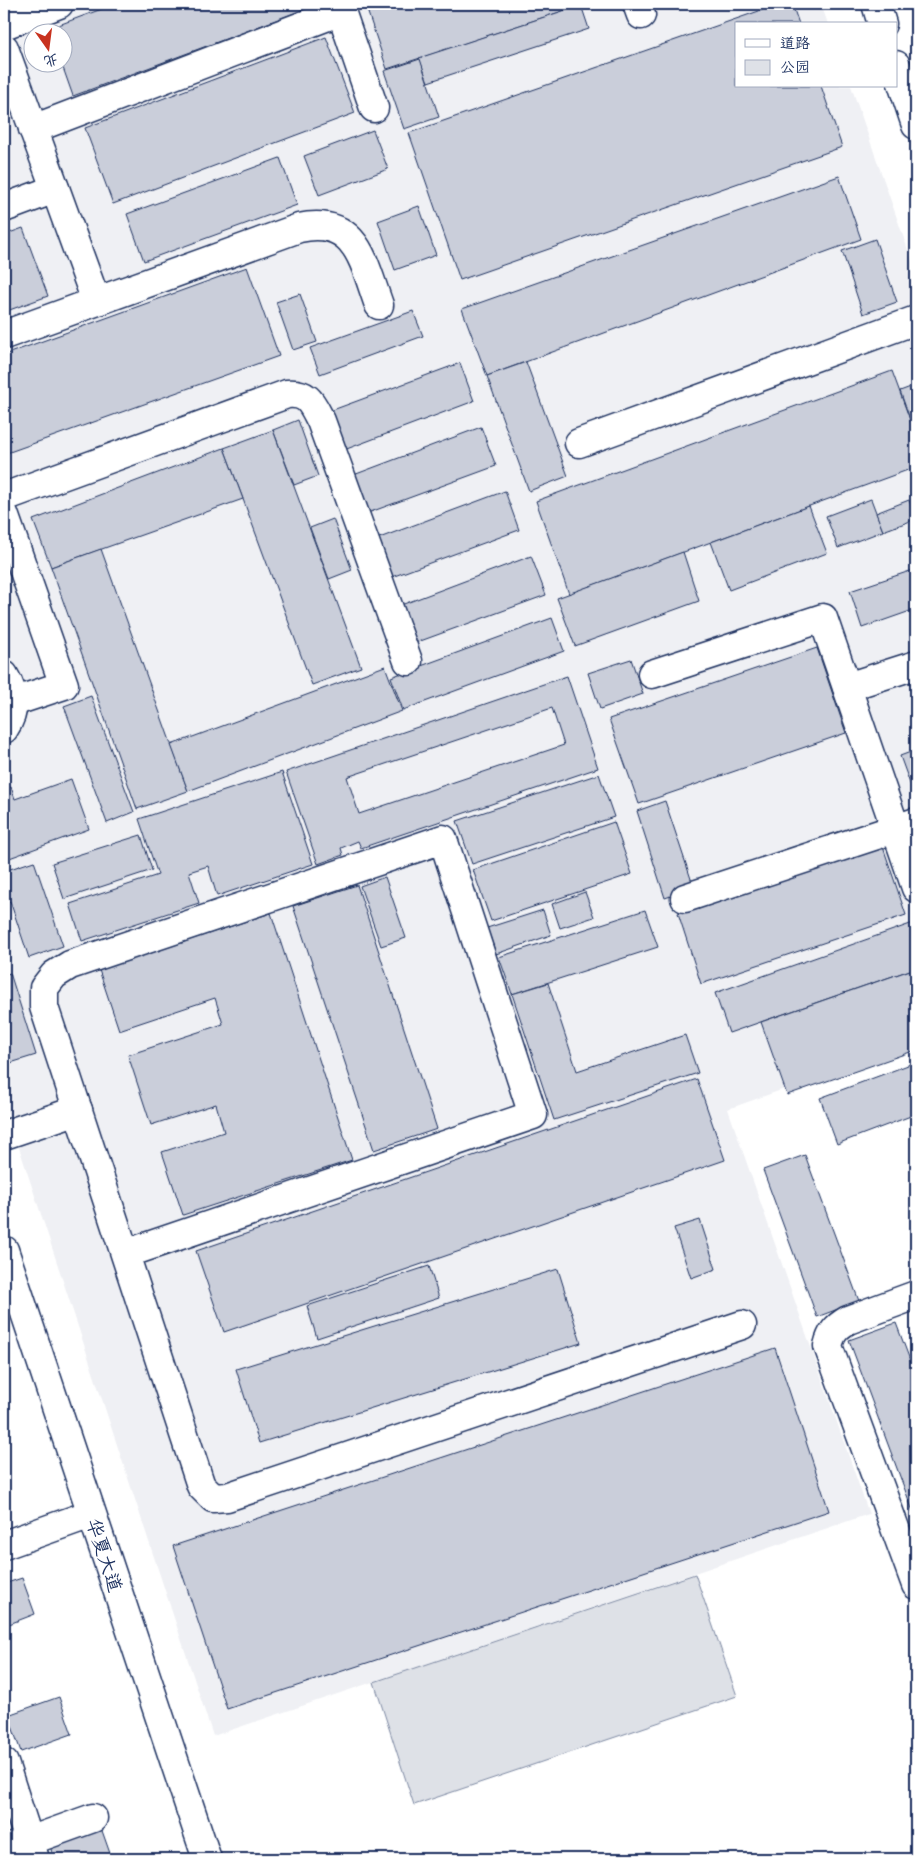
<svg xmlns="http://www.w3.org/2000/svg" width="920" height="1863" viewBox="0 0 920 1863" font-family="'Architects Daughter','LXGW WenKai TC',sans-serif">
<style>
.built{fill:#eff0f4;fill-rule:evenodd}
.green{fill:#dee1e7;stroke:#7c88a2}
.building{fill:#caceda;stroke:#1b2f5e;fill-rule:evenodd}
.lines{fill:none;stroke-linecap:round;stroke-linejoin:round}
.minor-casing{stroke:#1b2f5e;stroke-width:31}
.minor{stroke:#fff;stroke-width:28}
.labels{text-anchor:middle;stroke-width:4;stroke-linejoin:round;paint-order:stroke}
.street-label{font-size:19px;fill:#1b2f5e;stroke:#fff}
</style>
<rect width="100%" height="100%" fill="#fff"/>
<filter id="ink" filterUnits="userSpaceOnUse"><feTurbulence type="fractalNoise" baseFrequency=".02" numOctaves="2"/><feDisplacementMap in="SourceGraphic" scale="10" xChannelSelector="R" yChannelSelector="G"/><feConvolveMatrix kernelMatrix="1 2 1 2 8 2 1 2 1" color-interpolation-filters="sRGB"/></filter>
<g filter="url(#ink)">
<path class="built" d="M4,4H821L828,24H736V86H851L916,273V1042L728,1109L869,1514L213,1736L4,1102ZM32,32H62V62H32Z"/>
<polygon class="green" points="695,1574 737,1696 414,1805 374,1682"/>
<g class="building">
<polygon points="115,4 319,4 73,96 61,62 62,62 62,32 50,32 48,29"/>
<polygon points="365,4 584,4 387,69"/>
<polygon points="657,4 672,4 659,8"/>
<polygon points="779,4 792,4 799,24 736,24 736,86 821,86 842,147 460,280 409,133"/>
<polygon points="581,5 589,29 428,82 419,58"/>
<polygon points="326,37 355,113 113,204 85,128"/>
<polygon points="420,59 439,117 404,129 384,71"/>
<polygon points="373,130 388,169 319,195 304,156"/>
<polygon points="280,158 297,205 144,261 127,214"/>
<polygon points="839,176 861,239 487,376 462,309"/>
<polygon points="419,206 436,255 395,270 378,221"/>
<polygon points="23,228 48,296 4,312 4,235"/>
<polygon points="875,239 897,302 863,314 842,251"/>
<polygon points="247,267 279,356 4,454 4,355"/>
<polygon points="300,294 317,342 293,350 276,302"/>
<polygon points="413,311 423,336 320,374 310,348"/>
<polygon points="526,362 568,476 529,491 487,376"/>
<polygon points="460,363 474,401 344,450 330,411"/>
<polygon points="892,371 916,436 916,467 569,594 536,501"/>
<polygon points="916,385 916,436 900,391"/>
<polygon points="298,420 318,476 294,485 273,430"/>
<polygon points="481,427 496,466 365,514 351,476"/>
<polygon points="273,430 361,667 312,685 224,448"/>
<polygon points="224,448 243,499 51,567 33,520"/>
<polygon points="505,491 519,530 389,578 374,540"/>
<polygon points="871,499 883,531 838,548 826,516"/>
<polygon points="909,500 916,519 883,531 876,513"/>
<polygon points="809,506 827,553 729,590 711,542"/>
<polygon points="333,519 352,570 329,579 310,528"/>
<polygon points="101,549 188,791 137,809 51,567"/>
<polygon points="683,552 699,601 575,646 557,598"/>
<polygon points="531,556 546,595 415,643 401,605"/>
<polygon points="916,569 916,609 862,628 850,591"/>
<polygon points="552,618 564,651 403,710 391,677"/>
<polygon points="817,648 846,733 639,804 609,719"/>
<polygon points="631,659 643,694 600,709 588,673"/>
<polygon points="385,666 402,711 188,791 171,745"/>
<path d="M567,676L598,768L361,848L358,841L341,848L343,855L318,864L286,772ZM552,708L564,745L359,814L347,777Z"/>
<polygon points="91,696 134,812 107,823 64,706"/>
<polygon points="916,750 916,800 900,756"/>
<polygon points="282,772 313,864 217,896 208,866 189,872 199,903 82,941 70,904 158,875 139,819"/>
<polygon points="599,774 614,817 472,864 457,821"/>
<polygon points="71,779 89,829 4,860 4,790 11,787 15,799"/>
<polygon points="665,801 694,888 665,898 637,811"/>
<polygon points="614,822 632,874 491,921 473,870"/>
<polygon points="141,835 152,870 64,899 52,863"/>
<polygon points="882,844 906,915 701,984 678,913"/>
<polygon points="34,861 63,946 29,958 10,901 4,903 4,871"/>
<polygon points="385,877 406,938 381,946 360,886"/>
<polygon points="357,885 437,1129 374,1150 293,906"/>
<polygon points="585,892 594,917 560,928 552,904"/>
<polygon points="543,910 551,935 496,954 487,928"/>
<polygon points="645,910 658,947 512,994 499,957"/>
<polygon points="271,913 352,1160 183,1215 162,1152 224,1132 216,1104 151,1125 128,1055 223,1024 215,998 119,1030 99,970"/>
<polygon points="916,922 916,968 729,1033 715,993"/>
<polygon points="916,968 916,1050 787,1095 761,1022"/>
<polygon points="10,973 36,1055 4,1065 4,975"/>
<polygon points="548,983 577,1071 685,1035 698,1073 554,1120 512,994"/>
<polygon points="916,1062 916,1114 837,1144 820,1098"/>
<polygon points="697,1079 725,1160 224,1332 196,1251"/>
<polygon points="805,1155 859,1301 817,1317 763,1170"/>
<polygon points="700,1220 716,1269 691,1278 674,1228"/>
<polygon points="429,1266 439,1298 317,1338 307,1306"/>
<polygon points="558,1269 581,1343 259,1443 236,1369"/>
<polygon points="896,1323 916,1376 916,1513 914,1514 849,1340"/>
<polygon points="775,1348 829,1511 227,1709 173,1546"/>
<polygon points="22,1578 35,1614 4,1626 4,1584"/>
<polygon points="59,1697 72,1734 21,1752 8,1715"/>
<polygon points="100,1825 112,1859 54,1859 49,1843"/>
</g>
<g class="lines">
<defs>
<g id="minor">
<polyline points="637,4 641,15"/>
<polyline points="876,4 882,24"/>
<polyline points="4,25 59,4"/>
<polyline points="4,48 96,301"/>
<polyline points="896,65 916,125"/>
<polyline points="33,129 341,11 374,108"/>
<polyline points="4,208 55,189"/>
<path d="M4,335L299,228C357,216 363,261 379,305"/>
<polyline points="579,443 916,320"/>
<path d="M4,497L287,394C309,392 312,404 321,421L408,661"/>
<polyline points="4,514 64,685 13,702"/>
<polyline points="652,674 823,618 916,888"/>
<path d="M4,675C15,693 16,711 4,729"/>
<polyline points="847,687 916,665"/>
<polyline points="685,898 916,822"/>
<polyline points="4,1135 78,1110"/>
<polyline points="4,1250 207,1859"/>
<polyline points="125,1254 533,1115 443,839 70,965 54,975 44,988 44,1007 201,1486 213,1498 227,1497 742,1325"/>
<path d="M916,1295L848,1320C836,1327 831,1333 828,1346L916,1585"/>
<polyline points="4,1545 91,1514"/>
<polyline points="4,1763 35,1859"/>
<polyline points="4,1850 93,1818"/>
</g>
</defs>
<use href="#minor" class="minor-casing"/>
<use href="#minor" class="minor"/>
</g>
</g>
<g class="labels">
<g class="street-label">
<text transform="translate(105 1555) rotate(72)" y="7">华夏大道</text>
</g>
</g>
<rect width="920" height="1863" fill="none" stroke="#fff" stroke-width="20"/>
<rect x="10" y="10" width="900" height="1843" fill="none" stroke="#1b2f5e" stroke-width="2" filter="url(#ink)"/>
<rect x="735" y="22" width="162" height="65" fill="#ffffff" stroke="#a4acbf"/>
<rect x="745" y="39" width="25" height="8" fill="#ffffff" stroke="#a4acbf"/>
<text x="780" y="48" font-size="15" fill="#1b2f5e">道路</text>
<rect x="745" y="60" width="25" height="15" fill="#dee1e7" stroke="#a4acbf"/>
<text x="780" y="72" font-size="15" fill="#1b2f5e">公园</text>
<g transform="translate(48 48) rotate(166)"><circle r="24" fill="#ffffff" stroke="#a4acbf"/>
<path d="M0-4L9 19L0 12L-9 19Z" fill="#c8321e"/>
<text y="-8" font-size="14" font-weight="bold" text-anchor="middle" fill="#1b2f5e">北</text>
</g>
</svg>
